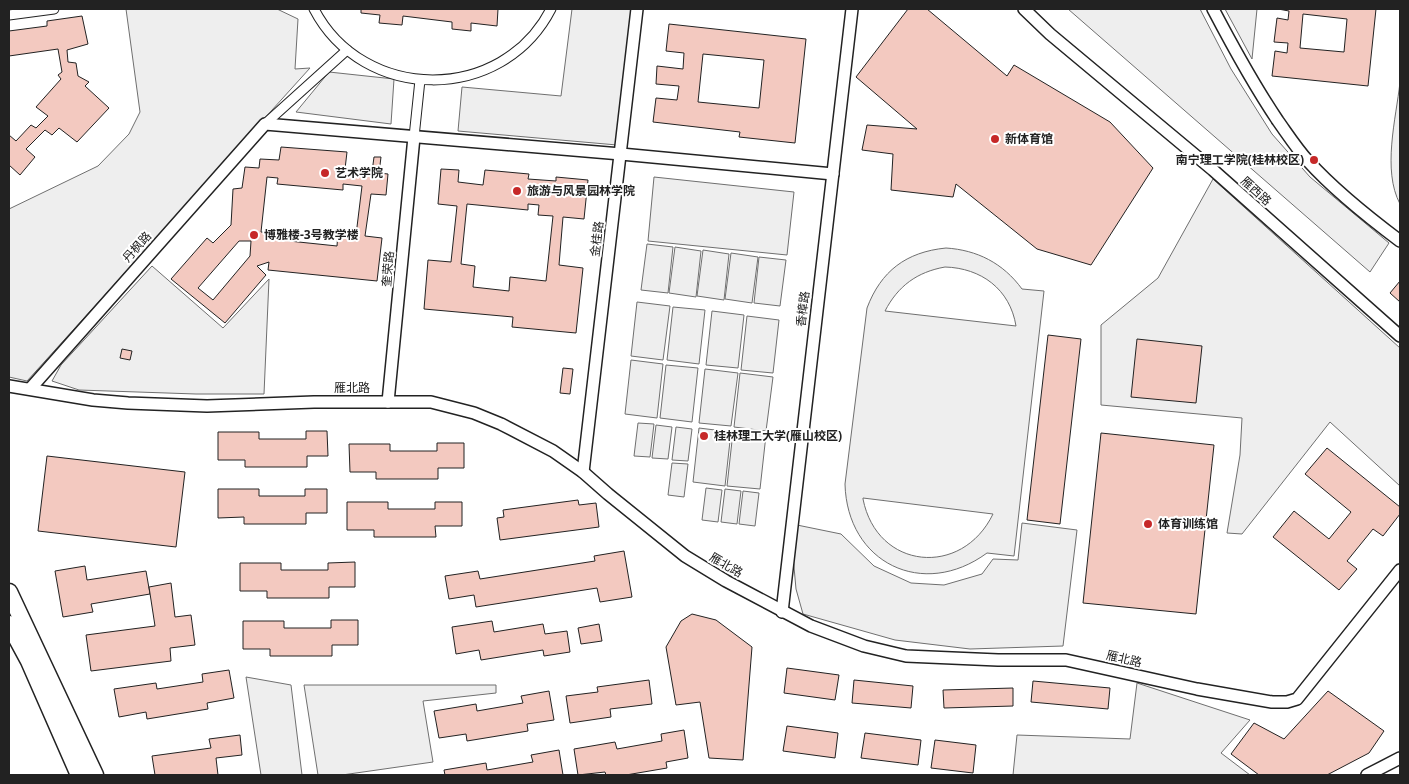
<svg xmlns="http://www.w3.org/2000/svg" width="1409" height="784" viewBox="0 0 1409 784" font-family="'Open Sans','Noto Sans SC',sans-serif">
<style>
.green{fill:#eee;stroke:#6f6f6f;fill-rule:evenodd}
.building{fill:#f3c9c0;stroke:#222;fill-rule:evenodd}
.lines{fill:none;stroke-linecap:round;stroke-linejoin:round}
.pedestrian-casing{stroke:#222;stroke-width:11}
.minor-casing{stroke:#222;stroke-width:14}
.secondary-casing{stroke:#222;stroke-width:19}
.pedestrian{stroke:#fff;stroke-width:9}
.minor{stroke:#fff;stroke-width:11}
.secondary{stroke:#fff;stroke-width:16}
.poi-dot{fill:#c62828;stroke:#fff;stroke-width:2}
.labels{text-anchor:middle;stroke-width:4;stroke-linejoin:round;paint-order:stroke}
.poi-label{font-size:12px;font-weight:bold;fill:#222;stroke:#fff;text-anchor:start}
.street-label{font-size:12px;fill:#222;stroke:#fff}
</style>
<rect width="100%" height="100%" fill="#fff"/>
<g class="green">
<polygon points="126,9 277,9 298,19 295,69 310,68 27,381 9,377 9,209 98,166 129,134 140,112"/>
<polygon points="572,9 634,9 617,145 458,131 462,87 561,96"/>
<polygon points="1068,9 1200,9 1231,69 1272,134 1310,177 1389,243 1370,272"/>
<polygon points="1225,9 1257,9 1252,59"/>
<polygon points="329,72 394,79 391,124 296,112"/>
<path d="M1400,82V204C1382,170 1396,119 1400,82Z"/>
<polygon points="654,177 794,192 787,255 648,241"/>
<polygon points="1213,179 1400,348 1400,486 1330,422 1242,534 1227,533 1240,455 1242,418 1101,405 1101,325 1158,278"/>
<polygon points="647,244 673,247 668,293 641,290"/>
<polygon points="675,247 701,251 696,297 669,293"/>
<path d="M946,248C977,250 1003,263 1022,289L1044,291L1014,556L987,553C923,600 847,563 845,484L867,308C881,271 906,252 946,248ZM945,267C981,268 1010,289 1016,326L885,311C898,286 917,272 945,267ZM863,499V498L993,514C962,578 877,570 863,499Z"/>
<polygon points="703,250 729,254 724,300 697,296"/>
<polygon points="731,253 758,257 752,303 725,299"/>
<polygon points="759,257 786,260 780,306 754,303"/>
<polygon points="152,266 223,328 269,279 264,394 196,394 79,390 52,381 61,365"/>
<polygon points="637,302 670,306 663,360 631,356"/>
<polygon points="673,307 705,310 699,364 667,360"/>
<polygon points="712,311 744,315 738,368 706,365"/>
<polygon points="747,316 779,320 773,373 741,370"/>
<polygon points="631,360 663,364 657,418 625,414"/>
<polygon points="666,365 698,368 692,422 660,418"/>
<polygon points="705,369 738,373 731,426 699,423"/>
<polygon points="740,373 773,377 766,431 734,427"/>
<polygon points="638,423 654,424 650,457 634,456"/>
<polygon points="656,425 672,427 668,459 652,458"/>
<polygon points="676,427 692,429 688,461 672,460"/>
<polygon points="699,428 731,432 725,486 693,482"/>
<polygon points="733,432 766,435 760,489 727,486"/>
<polygon points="672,463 688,464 684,497 668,495"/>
<polygon points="706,488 722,490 718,522 702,520"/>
<polygon points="725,489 741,491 737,524 721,522"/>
<polygon points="743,491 759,493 755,526 739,524"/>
<polygon points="1022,523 1077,530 1063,646 970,649 895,640 803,614 796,589 793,556 797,525 841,534 874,566 911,583 944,585 982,574 993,559 1018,560"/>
<polygon points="246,677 291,685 302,775 261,775"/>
<polygon points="1137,683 1250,720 1221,753 1250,775 1013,775 1017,735 1130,739"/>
<polygon points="304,685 496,685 496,693 423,701 433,762 342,775 318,775"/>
</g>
<g class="building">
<polygon points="361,9 498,9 497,26 471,23 471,31 452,29 452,22 403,16 402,25 379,23 380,15 361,13"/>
<polygon points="908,9 927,9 1007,76 1014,65 1110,122 1153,168 1091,265 1037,249 956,184 953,197 891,190 893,154 862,150 867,125 917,129 856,77"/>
<path d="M1278,9H1376L1368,86L1272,76L1275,51L1287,53L1288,43L1274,42L1277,18L1288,20L1289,11ZM1303,14L1347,19L1344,52L1300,48Z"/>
<polygon points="82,16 88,44 67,50 68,62 76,63 78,76 89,82 85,86 109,108 77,142 59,128 52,135 45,130 26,149 35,157 20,175 9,165 9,135 16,141 31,125 36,128 48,116 36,107 61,79 58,75 62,72 58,49 9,56 9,31 47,26 47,21"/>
<path d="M669,24L806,39L795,143L739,137L740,132L653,122L656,98L677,100L679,86L656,84L657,66L683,69L684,53L666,51ZM703,54L764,60L759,108L698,102Z"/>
<path d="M281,147L347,152L345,169L372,172L374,157H381L379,173L388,174L386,195L371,194L365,236L382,238L377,281L268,270L269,262L257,266L266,275L225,323L171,279L207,238L213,243L231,225L233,189L242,188L245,167L259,168L260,159L279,160ZM267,177L278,178L277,184L343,190V184L362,186L356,235L338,232L337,246L289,241L290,235L261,232ZM239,241H251L250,256L213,300L198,288Z"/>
<path d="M441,169L459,170L458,182L483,185L485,170L529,174L528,179L556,181V177L588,180L584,219L563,217L559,265L583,268L576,333L512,327L513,317L424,309L428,260L451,262L457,206L438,204ZM467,204L528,210V204L539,205L538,215L553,216L546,281L510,277L509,291L473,287L475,266L461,264Z"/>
<polygon points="1400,281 1400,302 1390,293"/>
<polygon points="1048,335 1081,339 1060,524 1027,520"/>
<polygon points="1137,339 1202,346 1196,403 1131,397"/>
<polygon points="122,349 132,351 130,360 120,358"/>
<polygon points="563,368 573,369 570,394 560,393"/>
<polygon points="306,431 327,431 328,456 307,456 307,467 245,467 245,460 218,460 218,432 259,432 259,439 306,439"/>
<polygon points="1101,433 1214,445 1196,614 1083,603"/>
<polygon points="437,443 464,443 464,468 438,468 438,479 376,479 376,472 350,472 349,444 390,444 390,451 437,451"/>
<polygon points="1327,448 1400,507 1400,514 1383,536 1373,529 1347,561 1357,569 1339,590 1273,537 1294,511 1329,539 1351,512 1305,474"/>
<polygon points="47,456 185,472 176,547 38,531"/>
<polygon points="218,489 259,489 259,496 305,496 305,489 327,489 327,513 306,513 306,524 244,524 244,517 218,518"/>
<polygon points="578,500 579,505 596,503 599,527 500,540 497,518 504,517 503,510"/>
<polygon points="347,502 388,502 388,509 435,509 435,502 462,502 462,526 435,526 436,537 374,537 374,530 347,530"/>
<polygon points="624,551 632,597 600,602 597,588 476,607 474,595 449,599 445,576 478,571 480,579 595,561 594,556"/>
<polygon points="355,562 355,587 329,587 329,598 267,598 267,591 240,591 240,563 281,563 281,570 328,570 328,563"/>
<polygon points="85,566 87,580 146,571 150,594 91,604 93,612 63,617 55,571"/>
<polygon points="171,583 175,617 191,615 195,645 170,648 171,661 91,671 86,635 155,626 149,587"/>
<polygon points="692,614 716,620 752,647 743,760 709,758 700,702 676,705 666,647 681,621"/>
<polygon points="331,620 358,620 358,645 332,645 332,656 270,656 270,649 243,649 243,621 284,621 284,628 331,628"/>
<polygon points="492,621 494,632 543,624 545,634 567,631 570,652 544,656 543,650 481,660 479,650 456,654 452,627"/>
<polygon points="599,624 602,641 581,644 578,628"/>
<polygon points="787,668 839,675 835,700 784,693"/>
<polygon points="229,670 234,698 207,703 208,709 147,719 146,712 119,717 114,689 156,683 157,689 203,682 202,674"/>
<polygon points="649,680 652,704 610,709 611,717 570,723 566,696 598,692 597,687"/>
<polygon points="854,680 913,686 911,708 852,703"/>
<polygon points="1033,681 1110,688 1108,709 1031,702"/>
<polygon points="1013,688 1013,706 944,708 943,690"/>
<polygon points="549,691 554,720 527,724 528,731 467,741 466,734 439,738 434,711 476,704 477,711 523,703 521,696"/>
<polygon points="1328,691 1384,731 1369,753 1327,775 1259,775 1231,754 1254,723 1284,739"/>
<polygon points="787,726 838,733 835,758 783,751"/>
<polygon points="684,730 688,758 666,762 667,768 626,775 606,775 605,772 578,775 574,749 615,742 617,749 662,741 661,734"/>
<polygon points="865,733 921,740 918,765 861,758"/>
<polygon points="240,735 242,755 216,758 218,775 155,775 152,756 211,748 209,739"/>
<polygon points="935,740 976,745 973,773 931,768"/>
<polygon points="559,750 563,775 445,775 444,770 486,763 487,770 533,762 531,755"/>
</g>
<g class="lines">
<defs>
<g id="pedestrian">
<path d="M314,9C363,103 502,104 551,9"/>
<polyline points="9,15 54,9"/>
<polyline points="265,124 347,50"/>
<polyline points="414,137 420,80"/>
</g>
<g id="minor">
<polyline points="1024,9 1050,34 1213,170 1400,336"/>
<path d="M1213,9C1234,49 1253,84 1278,121C1288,135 1297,149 1308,161C1335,191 1368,217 1400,241"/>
<polyline points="9,386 93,400 128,403 207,406 314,402 431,402 474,413 501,424 553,451 583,472 608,494 685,556 726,581 811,626 864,646 906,656 998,660 1066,660 1197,689 1272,702 1287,702 1297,699 1400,570"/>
<polyline points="30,389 265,124 621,154 833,174"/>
<polyline points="388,402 414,137"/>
<polyline points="583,472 637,9"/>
<polyline points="782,612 852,9"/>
<polyline points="1367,775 1400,758"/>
</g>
<g id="secondary">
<polyline points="9,592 95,775"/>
<polyline points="9,624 29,661 79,775"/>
</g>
</defs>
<use href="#pedestrian" class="pedestrian-casing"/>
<use href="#minor" class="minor-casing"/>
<use href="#secondary" class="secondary-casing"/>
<use href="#pedestrian" class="pedestrian"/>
<use href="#minor" class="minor"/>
<use href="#secondary" class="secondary"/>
</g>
<g class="poi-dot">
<circle cx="995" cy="139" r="5"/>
<circle cx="1314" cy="160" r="5"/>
<circle cx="325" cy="173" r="5"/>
<circle cx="517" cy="191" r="5"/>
<circle cx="254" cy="235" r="5"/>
<circle cx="704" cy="436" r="5"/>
<circle cx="1148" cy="524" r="5"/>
</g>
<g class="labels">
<g class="poi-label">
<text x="1005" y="143">新体育馆</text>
<text x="1304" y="164" text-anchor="end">南宁理工学院(桂林校区)</text>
<text x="335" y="177">艺术学院</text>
<text x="527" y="195">旅游与风景园林学院</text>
<text x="264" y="239">博雅楼-3号教学楼</text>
<text x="714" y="440">桂林理工大学(雁山校区)</text>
<text x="1158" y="528">体育训练馆</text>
</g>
<g class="street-label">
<text transform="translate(1256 191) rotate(42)" y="4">雁西路</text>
<text transform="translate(597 239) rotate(-83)" y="4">金桂路</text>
<text transform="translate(137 247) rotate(-48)" y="4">丹枫路</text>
<text transform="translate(388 269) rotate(-85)" y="4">奎荣路</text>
<text transform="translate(803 309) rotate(-83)" y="4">香樟路</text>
<text x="352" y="392">雁北路</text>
<text transform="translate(726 565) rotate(30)" y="4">雁北路</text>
<text transform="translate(1124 659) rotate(13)" y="4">雁北路</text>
</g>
</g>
<rect width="1409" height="784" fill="none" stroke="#222222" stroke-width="20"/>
</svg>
